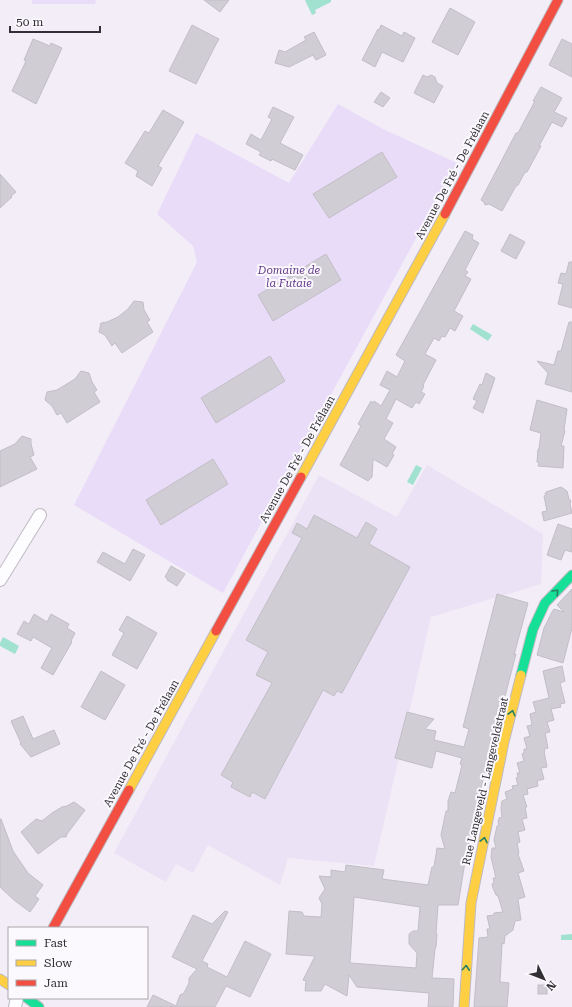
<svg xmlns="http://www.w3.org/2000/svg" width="572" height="1007" viewBox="0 0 572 1007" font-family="'Roboto Serif',serif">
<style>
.built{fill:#ebe3f5}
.green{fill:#e9dcf8}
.water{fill:#a0e1d0}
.building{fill:#d1cdd5;stroke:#c2bec6;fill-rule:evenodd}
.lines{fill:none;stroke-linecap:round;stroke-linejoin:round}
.street-casing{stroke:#bebac2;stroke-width:14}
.fast-casing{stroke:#bebac2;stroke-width:11}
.slow-casing{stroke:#bebac2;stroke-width:11}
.jam-casing{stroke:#bebac2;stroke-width:11}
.street{stroke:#fdfcfe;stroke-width:12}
.fast{stroke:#16e098;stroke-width:9}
.slow{stroke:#ffcf43;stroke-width:9}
.jam{stroke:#f24e42;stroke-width:9}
.oneway{stroke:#257f62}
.labels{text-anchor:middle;stroke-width:4;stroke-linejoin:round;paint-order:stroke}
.street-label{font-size:11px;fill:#322f35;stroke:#fbf9fd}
.park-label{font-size:11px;font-style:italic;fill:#643b8a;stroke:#fbf9fd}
</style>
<rect width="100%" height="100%" fill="#f2edf7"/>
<polygon class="built" points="427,465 543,534 541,584 431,617 374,866 288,858 280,885 208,845 193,873 176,864 166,882 114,853 319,475 397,517"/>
<g class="green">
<polygon points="32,0 96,0 95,4 32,4"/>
<polygon points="338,104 385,130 457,163 223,593 74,505 197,262 193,246 157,214 196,133 289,183"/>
</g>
<g class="water">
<polygon points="305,0 331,0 331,2 315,10 316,13 312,15"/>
<polygon points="473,324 492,335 488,341 470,329"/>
<polygon points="416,465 422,468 413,485 407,482"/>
<polygon points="3,637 19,646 15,654 0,646 0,643"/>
<polygon points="572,934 572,940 561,940 561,935"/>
</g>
<g class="building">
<polygon points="204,0 229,0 220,12"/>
<polygon points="450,8 475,22 458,55 432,42"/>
<polygon points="192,25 219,39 214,48 196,84 169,71"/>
<polygon points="381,25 402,36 404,32 415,38 403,62 382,52 375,67 362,60 378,29 379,30"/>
<polygon points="314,32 326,55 316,60 313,55 289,67 275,63 279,50 285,52 306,40 304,37"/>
<polygon points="33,39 50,46 51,43 62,48 36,104 12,91 26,61 24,60"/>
<polygon points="562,39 572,44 572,77 549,65"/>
<polygon points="423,75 427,77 431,75 435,77 437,83 443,86 434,103 414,93"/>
<polygon points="541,87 562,98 554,112 567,118 562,127 552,122 539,146 541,146 527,172 525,172 518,185 516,186 502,211 489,204 485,205 484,202 481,200 516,133 518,133 535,101 533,101"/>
<polygon points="381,92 390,98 383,107 374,102"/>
<polygon points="273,107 294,117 280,143 303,155 295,170 272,159 271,161 259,155 261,152 246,144 251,134 261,140 272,119 268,117"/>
<polygon points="163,110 184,122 158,166 162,168 152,186 136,176 138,171 125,163 145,131 149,133"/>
<polygon points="382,152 397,177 329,218 313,194"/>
<polygon points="0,174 16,192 11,196 12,197 0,208"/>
<polygon points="465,231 473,235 472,239 479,243 465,270 468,272 465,276 471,279 454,311 463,316 455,331 450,328 445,337 442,336 439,341 434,338 425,354 436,360 423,385 424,386 421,392 425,394 419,404 416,402 412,408 396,399 386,419 393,423 384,439 396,447 392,454 394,455 387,467 373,459 372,477 368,481 340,465 361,426 358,424 371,401 373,403 374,401 381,406 390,390 380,385 387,371 397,377 405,361 396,355"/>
<polygon points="510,234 525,242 516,259 501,251"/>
<polygon points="326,254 341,280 273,321 258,295"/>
<polygon points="569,262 572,262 572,308 558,304 563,284 558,283 561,273 566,274"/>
<polygon points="134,301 143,302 144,310 150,320 147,322 153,332 122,353 115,343 112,346 105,335 99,332 101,323 107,322 118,317 128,309"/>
<polygon points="569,322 572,322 572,392 545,384 548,373 537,361 554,365 558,351 561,351"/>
<polygon points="270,356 285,381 216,423 201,398"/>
<polygon points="81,371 89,373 92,382 97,390 94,392 100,402 67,423 61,413 57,415 52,406 45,400 47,392 57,390 75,379"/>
<polygon points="486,373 495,378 483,413 473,408 477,401 473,399 480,384 482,385"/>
<polygon points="537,400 567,409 564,430 565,431 561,446 564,446 563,468 538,466 539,463 537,462 538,449 539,449 541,433 530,430"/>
<polygon points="22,436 31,439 31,444 34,455 30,457 37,469 0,487 0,451 15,444"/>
<polygon points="213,459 228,484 161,525 146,500"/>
<polygon points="561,487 567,491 569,499 571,501 570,504 572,513 544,521 542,512 547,511 544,496 546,495 545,493 547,493 546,492"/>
<polygon points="314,515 357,538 366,522 377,529 369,544 410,567 342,693 337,691 334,696 323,690 265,799 252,792 250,797 231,787 233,782 221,775 272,683 256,675 268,652 246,640 302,538 292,533 297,523 307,529"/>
<polygon points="558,524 572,529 572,552 565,550 561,560 547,555"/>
<polygon points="133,549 145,555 130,581 97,562 103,552 125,564"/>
<polygon points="171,566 185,574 177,586 167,580 168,579 165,577"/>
<polygon points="572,589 572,628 563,663 537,655 544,628 552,612 554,609 564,612 557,605"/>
<path d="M497,594L528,603L514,655L516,654L476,807V806L467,853L464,862H465L458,905H438L436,933L437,934L436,947L435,949L432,978L454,979L453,1007H428L429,993L357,987L349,975L347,996L325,984L321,991H305L306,981L303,980L315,956L286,954L289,911L302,912L304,916L321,917L322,904L319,898L325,889L319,876L331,877V870L345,872L346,865L384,870L382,879L428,885L432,867H434L437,848L445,849L441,835L446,811H448V801L451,792L455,793L462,765L460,764L462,758L436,751L432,768L395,758L407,712L434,719L425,729L436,731L434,740L464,747L469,729L463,727ZM354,897L420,907L418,931H413L409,934V944L417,953L416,968L350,963Z"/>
<polygon points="34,614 47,622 51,614 69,624 67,628 75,633 71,641 72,642 53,675 41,668 52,648 33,637 31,641 17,634 24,621 29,624"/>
<polygon points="127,616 157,633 137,669 112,655 124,633 119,630"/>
<polygon points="562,666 565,681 560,683 565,703 560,704 561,707 551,709 554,720 547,722 550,732 545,733 548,748 544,749 545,751 544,751 547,767 541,768 544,779 537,781 538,786 527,789 528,794 523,795 527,807 525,807 527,818 522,819 525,830 518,832 520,842 517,843 519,853 518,854 524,871 518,873 525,897 518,899 521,920 515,921 513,930 505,936 504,944 502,943 500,982 509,983 507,1007 474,1007 479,938 488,937 487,929 490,929 487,916 494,915 494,913 503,912 498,896 496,895 493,888 492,884 494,882 493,878 496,878 491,857 492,848 496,848 494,840 497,826 499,825 498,822 499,818 502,817 501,808 502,801 507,799 505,792 513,789 512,786 518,785 516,778 518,777 517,773 520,773 517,763 524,761 522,754 524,753 524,749 527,749 524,738 530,736 527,726 532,725 530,714 536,712 533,702 549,698 543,671"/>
<polygon points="101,671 125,685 105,720 81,707"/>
<polygon points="23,716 33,739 54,730 60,744 31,757 20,744 21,743 11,721"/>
<polygon points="74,802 85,810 67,834 66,837 61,837 38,854 21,832 36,819 42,821 52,813 62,807 67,806"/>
<polygon points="0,819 1,819 13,851 19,860 28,873 43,885 35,896 39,899 30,912 14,900 0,887"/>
<polygon points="225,911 228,912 202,961 208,964 207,967 227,977 245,941 271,954 250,997 226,986 215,1007 147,1007 153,995 176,1006 180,995 184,993 189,983 189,978 197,969 172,957 193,915 212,924"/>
<rect x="538" y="985" width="9" height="9"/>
</g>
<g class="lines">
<defs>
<g id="street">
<polyline points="0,580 40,515"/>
<polyline points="15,1007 17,998"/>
</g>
<g id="fast">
<polyline points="521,675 533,629 545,603 572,575"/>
<polyline points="27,998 39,1007"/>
</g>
<g id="slow">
<polyline points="301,477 445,214"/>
<polyline points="129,790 216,631"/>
<polyline points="0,979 9,985"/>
<polyline points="464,1007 471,903 504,742 521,675"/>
</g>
<g id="jam">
<polyline points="445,214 558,0"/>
<polyline points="216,631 301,477"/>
<polyline points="53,928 129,790"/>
</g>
</defs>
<use href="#street" class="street-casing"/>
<use href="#fast" class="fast-casing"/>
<use href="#slow" class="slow-casing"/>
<use href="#jam" class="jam-casing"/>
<use href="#street" class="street"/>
<use href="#fast" class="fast"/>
<use href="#slow" class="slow"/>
<use href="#jam" class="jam"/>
</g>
<defs><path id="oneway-chevron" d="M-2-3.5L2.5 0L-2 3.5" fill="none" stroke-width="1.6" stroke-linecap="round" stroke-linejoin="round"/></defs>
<g class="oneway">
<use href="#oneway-chevron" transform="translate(556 592) rotate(-47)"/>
<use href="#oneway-chevron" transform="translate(512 713) rotate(-76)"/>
<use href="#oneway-chevron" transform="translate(484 840) rotate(-78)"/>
<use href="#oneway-chevron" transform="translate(466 968) rotate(-86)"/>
</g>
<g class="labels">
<g class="street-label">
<text transform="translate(452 175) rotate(-62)" y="4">Avenue De Fré - De Frélaan</text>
<text transform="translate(297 459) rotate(-61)" y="4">Avenue De Fré - De Frélaan</text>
<text transform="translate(141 743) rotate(-61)" y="4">Avenue De Fré - De Frélaan</text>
<text transform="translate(485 781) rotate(-77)" y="4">Rue Langeveld - Langeveldstraat</text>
</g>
<g class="park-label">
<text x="289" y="274">Domaine de<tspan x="289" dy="13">la Futaie</tspan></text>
</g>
</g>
<rect x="8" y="927" width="140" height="72" fill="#fbf9fd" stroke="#aba8ad"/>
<rect x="16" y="940" width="20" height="6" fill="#16e098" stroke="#aba8ad"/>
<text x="44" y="947" font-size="12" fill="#322f35">Fast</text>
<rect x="16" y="960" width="20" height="6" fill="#ffcf43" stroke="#aba8ad"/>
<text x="44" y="967" font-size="12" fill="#322f35">Slow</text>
<rect x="16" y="980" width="20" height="6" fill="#f24e42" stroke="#aba8ad"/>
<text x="44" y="987" font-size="12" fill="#322f35">Jam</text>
<g transform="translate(544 979) rotate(133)" stroke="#fbf9fd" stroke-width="3" paint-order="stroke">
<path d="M0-3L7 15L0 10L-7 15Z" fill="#322f35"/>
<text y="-6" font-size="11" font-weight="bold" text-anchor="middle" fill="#322f35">N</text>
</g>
<path d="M10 26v6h90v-6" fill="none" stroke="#322f35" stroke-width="2"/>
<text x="16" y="26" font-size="12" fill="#322f35" stroke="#fbf9fd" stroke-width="3" paint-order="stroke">50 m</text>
</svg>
